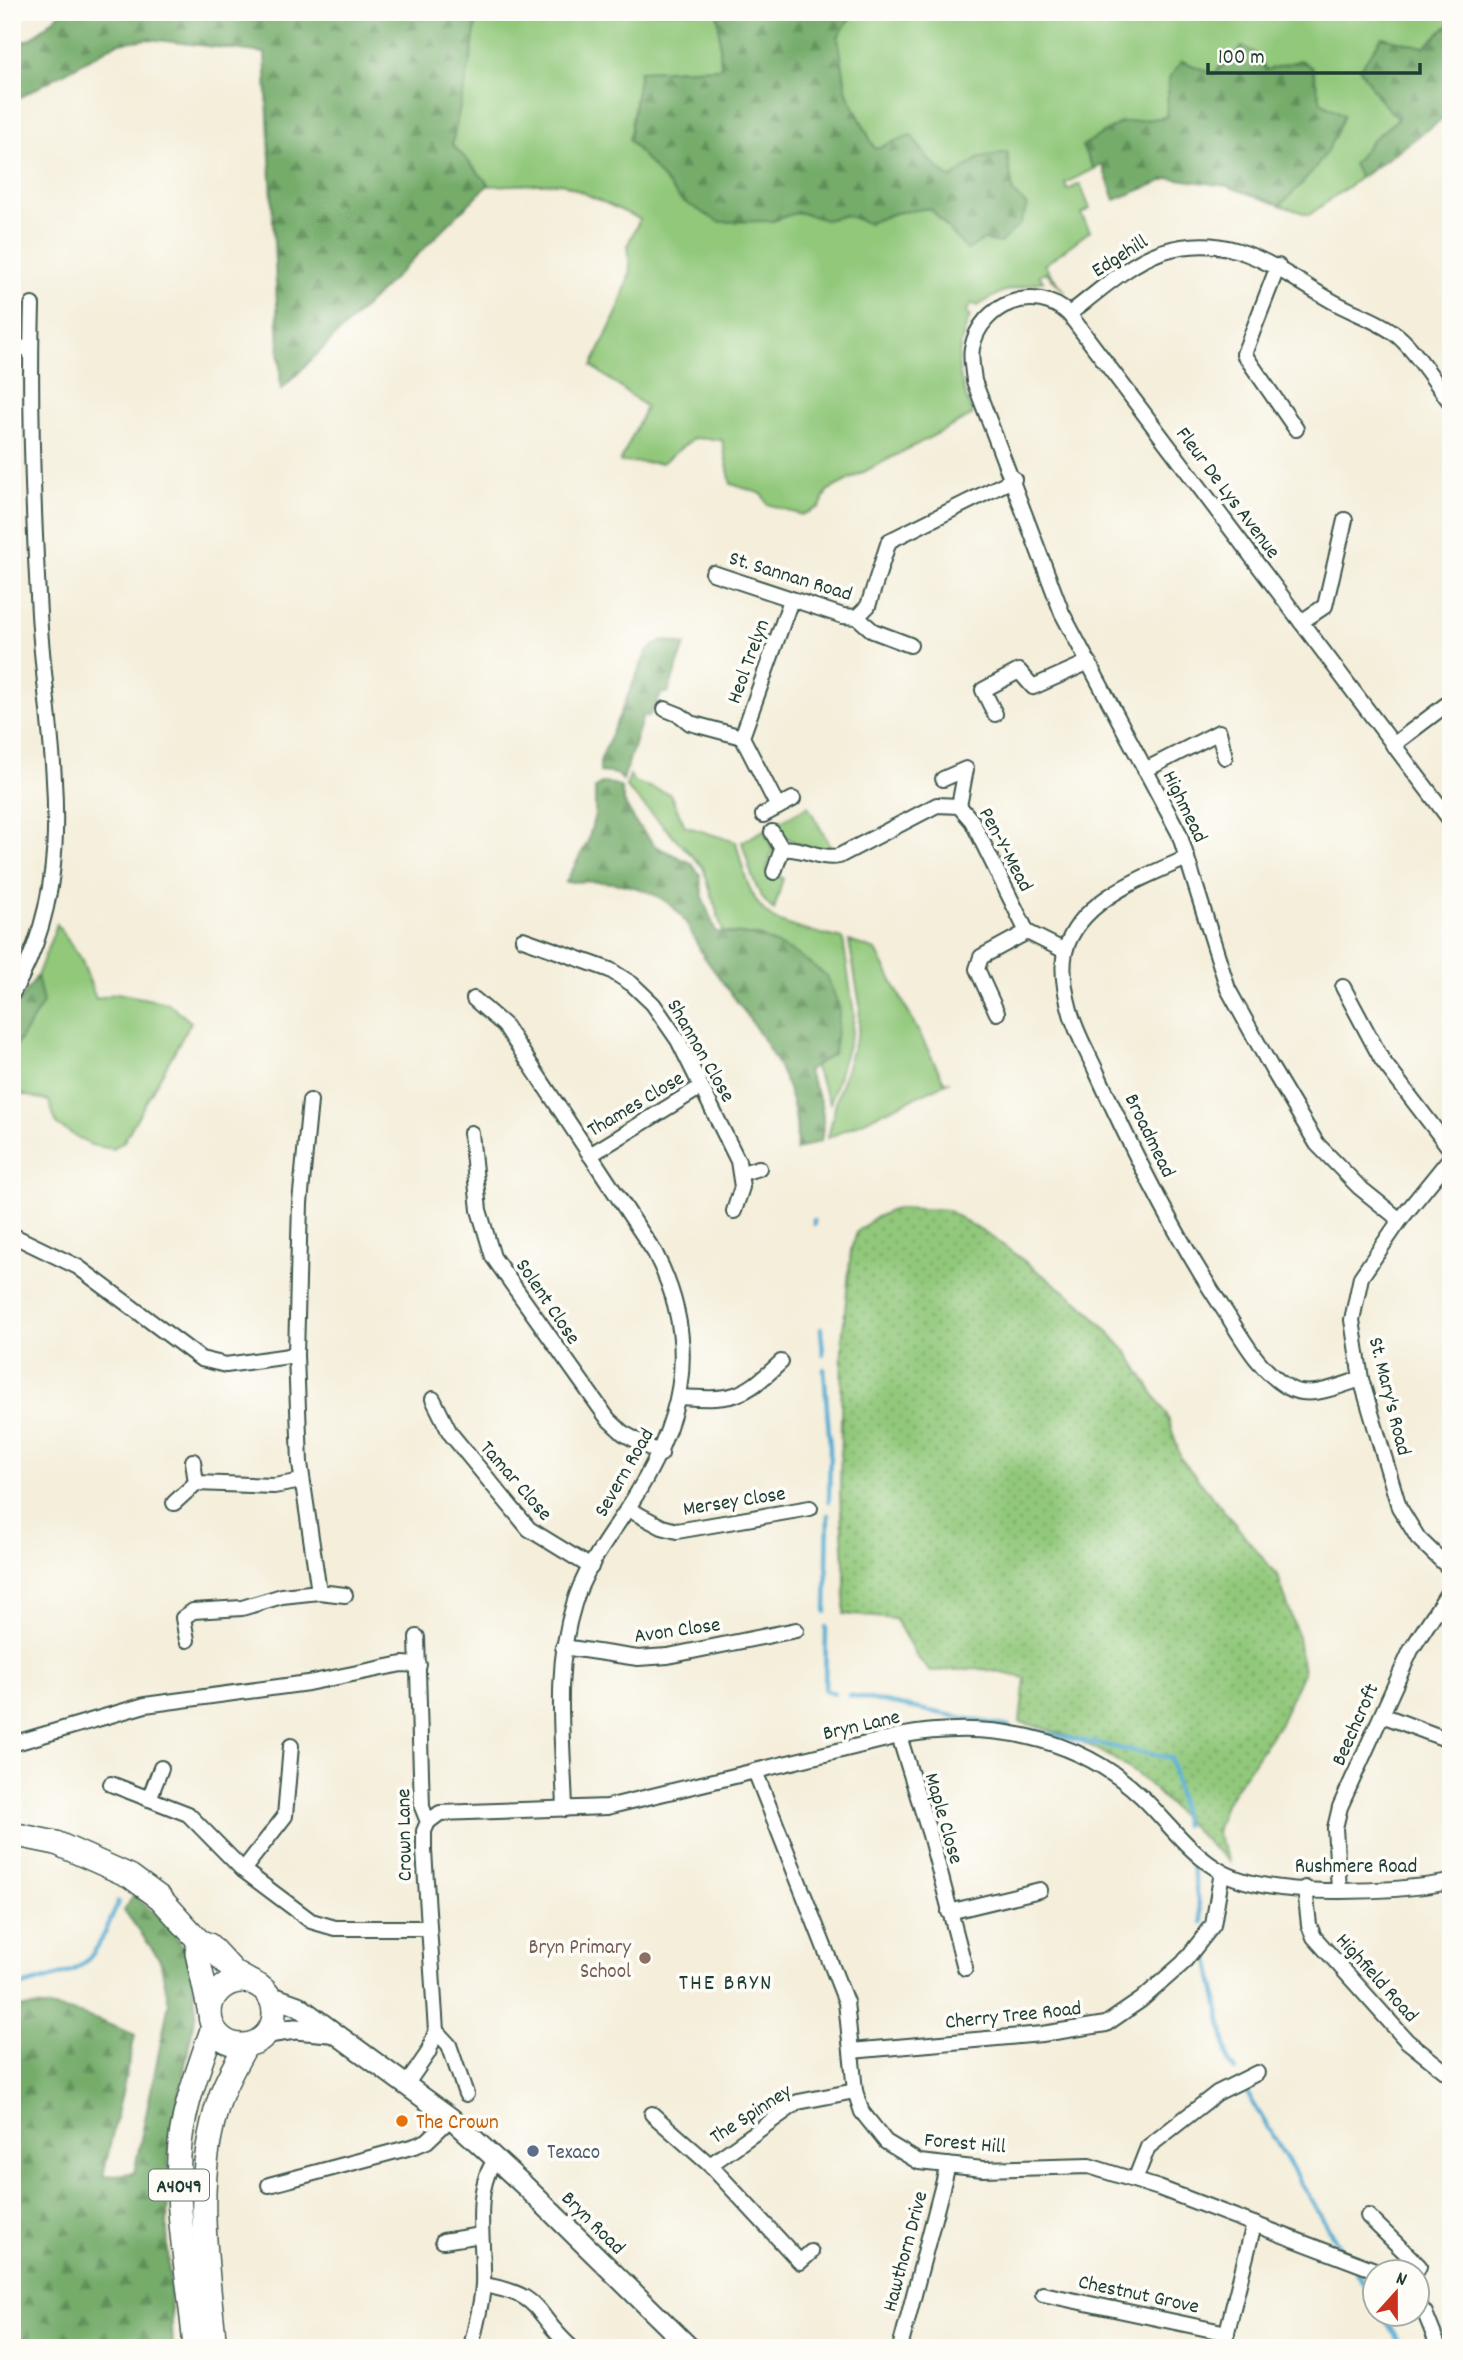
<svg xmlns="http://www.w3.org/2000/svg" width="1463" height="2360" viewBox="0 0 1463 2360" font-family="Dekko,sans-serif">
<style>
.green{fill:#91c87a;stroke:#588257;stroke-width:2}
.forest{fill:url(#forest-firs);stroke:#4a744f;stroke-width:2}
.park{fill:url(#park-dots);stroke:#588257;stroke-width:2}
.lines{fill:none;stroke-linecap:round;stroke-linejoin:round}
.stream{stroke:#55acd2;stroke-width:4.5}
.street-casing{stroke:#3f584d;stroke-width:18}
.secondary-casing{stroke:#3f584d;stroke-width:23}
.primary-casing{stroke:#3f584d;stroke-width:26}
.street{stroke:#fff;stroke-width:14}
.secondary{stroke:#fff;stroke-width:19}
.primary{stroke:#fff;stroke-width:23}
.education-dot{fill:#8d6e63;stroke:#fdfcf7;stroke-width:2.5}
.food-dot{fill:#e8710a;stroke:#fdfcf7;stroke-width:2.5}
.service-dot{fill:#5c6f8a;stroke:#fdfcf7;stroke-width:2.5}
.labels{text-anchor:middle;stroke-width:7;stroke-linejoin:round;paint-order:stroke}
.shield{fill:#fdfcf7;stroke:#62766e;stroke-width:2}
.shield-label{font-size:19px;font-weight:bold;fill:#1f3d34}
.street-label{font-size:21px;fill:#1f3d34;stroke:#fdfcf7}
.education-label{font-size:21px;fill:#785e54;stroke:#fdfcf7;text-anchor:end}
.food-label{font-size:21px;fill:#c56008;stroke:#fdfcf7;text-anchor:start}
.service-label{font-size:21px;fill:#4e5e75;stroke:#fdfcf7;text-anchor:start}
.neighbourhood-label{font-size:23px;letter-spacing:2px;fill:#1f3d34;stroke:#fdfcf7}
</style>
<defs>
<pattern id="forest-firs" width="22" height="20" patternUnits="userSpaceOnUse" patternTransform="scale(1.75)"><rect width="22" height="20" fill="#74ac6a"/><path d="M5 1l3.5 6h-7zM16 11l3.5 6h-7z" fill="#5f8d58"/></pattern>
<pattern id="park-dots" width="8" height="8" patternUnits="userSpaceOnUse" patternTransform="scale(1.75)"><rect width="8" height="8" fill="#91c87a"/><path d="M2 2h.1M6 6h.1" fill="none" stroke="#76a465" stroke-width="1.8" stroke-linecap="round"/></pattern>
</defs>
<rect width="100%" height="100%" fill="#fdfcf7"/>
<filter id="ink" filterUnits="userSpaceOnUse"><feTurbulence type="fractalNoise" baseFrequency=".0143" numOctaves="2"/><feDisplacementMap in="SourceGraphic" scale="14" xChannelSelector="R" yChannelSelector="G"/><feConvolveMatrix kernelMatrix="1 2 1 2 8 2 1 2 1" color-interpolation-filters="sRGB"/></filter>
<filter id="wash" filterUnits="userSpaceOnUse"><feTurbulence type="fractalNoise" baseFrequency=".00686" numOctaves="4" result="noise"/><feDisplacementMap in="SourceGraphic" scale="28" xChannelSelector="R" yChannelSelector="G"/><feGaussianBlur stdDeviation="1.57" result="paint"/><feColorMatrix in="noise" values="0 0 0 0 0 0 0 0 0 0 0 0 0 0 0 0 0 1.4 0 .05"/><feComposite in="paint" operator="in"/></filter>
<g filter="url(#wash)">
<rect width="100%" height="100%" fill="#f4eeda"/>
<g class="green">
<path d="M476,12H718L722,68L640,71L772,221L798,212L826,220L845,215L868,223L895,213L931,208L983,240L1020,224L1027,206L1013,192L1007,153L979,158L951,179L929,160L911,135L875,149L847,93L838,37L854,12H1451V23L1424,47L1379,99L1398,119L1372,140L1354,164L1360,178L1309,215L1280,205C1311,176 1328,156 1343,115L1321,102L1312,68L1301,60L1266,70L1257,55L1224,61L1214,74L1197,70L1169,78L1167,117L1120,123L1082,146L1094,169L1065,183L1068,190L1080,184L1090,209L1081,214L1090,231L1044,265L1065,292L1046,272L1039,275L1043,281L1002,292L977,306L972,303L966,312L970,316C953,358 956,374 973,415L827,491L820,507L802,515L767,504L762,494L731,484L722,440L694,438L662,463L620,462L646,407L592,366L618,310L630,273L628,244L640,219L562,183L487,186L452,144C460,100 475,57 476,12Z"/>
<path d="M630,775L634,782L670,794L685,826L736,842C742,866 749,901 770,916C783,927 824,934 843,939L854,1014L852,1032L830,1103L814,1066L834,1052L759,936L723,932L703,867L626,787Z"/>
<path d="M808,806L833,851C813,851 787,843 776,827L765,832L773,851L766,871L783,878L774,910C754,895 749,864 742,842Z"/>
<polygon points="57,924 82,961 96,999 117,993 168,1003 191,1022 124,1141 113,1149 91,1145 57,1125 49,1101 12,1092 12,1052 43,1003 37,976"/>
<polygon points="849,941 876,950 944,1081 948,1082 828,1138 837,1098 859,1029 860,1005"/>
</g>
<g class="forest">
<path d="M62,12H476C475,57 460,100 452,144L489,184L281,390L265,53L149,39L118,43L19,98L12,99V45L31,39Z"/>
<polygon points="718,12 854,12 838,37 847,93 875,149 911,135 929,160 951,179 979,158 1007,152 1013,192 1027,206 1020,224 1000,243 983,240 967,250 930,208 895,213 868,223 845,215 826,220 798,212 772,221 719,222 681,200 629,140 640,71 721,68"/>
<polygon points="1451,23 1451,113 1360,178 1353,164 1372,140 1398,119 1379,99 1360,69 1382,37 1424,47"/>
<path d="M1243,46L1257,55L1266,70L1301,60L1312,68L1321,102L1344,115C1328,156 1312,176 1280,205L1227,186L1170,178L1115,200L1102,165L1094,169L1082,146L1120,123L1166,117L1169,78L1182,61L1214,74Z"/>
<polygon points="663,640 685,645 668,693 662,693 649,716 643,716 623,780 617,774 600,772 600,761 647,651"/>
<path d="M602,783L614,784L621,788L624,802L636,823L655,846L691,863L700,875L703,899L716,932L759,936L797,954L827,976L840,1009L834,1053L807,1071C820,1098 827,1110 821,1141L796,1150C805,1080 744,1013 707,961C694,943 690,922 673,907C643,882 602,880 566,882L588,841L595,814V789Z"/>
<polygon points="37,976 43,1003 12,1052 12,1013"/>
<path d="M133,1895L166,1923L184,1948L192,1974L196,2011L169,2146L167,2230L173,2348H12V2009C54,2000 97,2019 135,2035L103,2176L134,2173L169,2003L160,1960L124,1910Z"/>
</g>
<path class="park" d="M897,1208L947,1210L996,1240L1083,1305L1128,1353L1167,1415L1181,1459L1278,1576L1298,1637L1303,1673L1280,1723L1225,1804L1216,1832L1229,1861C1191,1833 1163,1791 1125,1766C1089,1742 1061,1732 1020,1722L1025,1678L983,1669L930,1671L917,1657L895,1619L844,1614L845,1579L840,1495L842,1341L851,1250L857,1232L874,1218Z"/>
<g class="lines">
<g class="stream">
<polyline points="814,1220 814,1224"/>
<polyline points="821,1329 823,1354"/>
<polyline points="824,1369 830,1447 829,1501"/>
<polyline points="826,1612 828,1515"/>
<polyline points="826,1627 825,1691 834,1693"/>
<polyline points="849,1695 1009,1727"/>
<polyline points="1032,1731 1171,1758 1184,1825"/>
<polyline points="1191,1860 1202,1922"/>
<polyline points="1207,1949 1229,2062 1235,2071"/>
<path d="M12,1989C86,1966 87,1978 118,1902"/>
<polyline points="1246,2091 1343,2253"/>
<polyline points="1356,2272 1376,2304"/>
<polyline points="1382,2314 1403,2348"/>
</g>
</g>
</g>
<g filter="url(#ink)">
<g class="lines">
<defs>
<g id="street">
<polyline points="1278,266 1244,354 1296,429"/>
<path d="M1069,314C1097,293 1127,264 1161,252C1233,229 1275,269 1332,301C1353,313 1380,321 1398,336C1416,351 1436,384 1451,403"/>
<polyline points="12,346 31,349"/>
<polyline points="713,573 843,616 857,617 868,606 889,541 1014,479"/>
<polyline points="857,617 873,631 910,645"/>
<polyline points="1301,622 1325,606 1345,520"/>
<polyline points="665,709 680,715 690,723 742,737"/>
<polyline points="995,714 983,690 1019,671 1033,687 1089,662"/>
<polyline points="1393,745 1451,701"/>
<polyline points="1145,770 1219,732 1225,757"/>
<polyline points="943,779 966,769 959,806"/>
<polyline points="778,807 742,737 791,600"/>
<polyline points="763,815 793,799"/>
<polyline points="772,832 782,849"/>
<path d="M782,849C802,846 818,860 839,856L937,805L959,806L972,821L1027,932L1065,951"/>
<path d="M1187,858C1144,877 1078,900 1065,952C1061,971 1065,992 1070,1010C1075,1031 1088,1053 1097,1073C1135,1157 1177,1240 1228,1316C1245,1343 1261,1372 1289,1388C1309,1400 1341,1385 1361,1379"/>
<polyline points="774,872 782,849"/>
<polyline points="523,939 610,970 632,984 653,1004 678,1040 738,1161 742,1187 734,1211"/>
<polyline points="1343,987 1382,1060 1451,1150"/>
<path d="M12,994C83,873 47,746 39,614C33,510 29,409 32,305"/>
<path d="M474,999L505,1026L655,1253C704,1348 681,1427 626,1511C607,1540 584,1570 574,1604C553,1671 563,1739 565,1809"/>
<polyline points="997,1013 977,969 981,957 1027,932"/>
<polyline points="471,1133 479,1210 493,1257 608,1419 623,1433 661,1454"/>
<polyline points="590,1155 701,1087"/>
<polyline points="1451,1157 1400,1220 1361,1277 1352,1320 1361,1379 1399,1507 1418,1538 1451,1570"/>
<polyline points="742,1173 759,1168"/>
<path d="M1400,1220L1359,1187L1317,1144L1272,1069L1228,989L1179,833L1062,613L974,381C973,370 970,359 972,348C981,303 1035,283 1069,314L1451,821"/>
<polyline points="12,1235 78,1267 201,1359 226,1365 296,1355 300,1463 319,1592 345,1595"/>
<polyline points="296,1355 300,1203 310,1101"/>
<path d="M678,1397C732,1400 741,1400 781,1362"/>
<polyline points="433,1399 450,1433 529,1529 591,1567"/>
<polyline points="193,1461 196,1483"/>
<polyline points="174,1503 196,1483 274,1486 302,1481"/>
<polyline points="628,1509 662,1527 677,1531 810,1508"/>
<polyline points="187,1640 183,1618 193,1611 242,1608 282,1596 319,1592"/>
<polyline points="563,1647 638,1658 668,1656 796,1630"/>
<polyline points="1382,1715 1451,1741"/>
<polyline points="899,1736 930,1835 965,1968"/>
<polyline points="12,1744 145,1705 308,1683 402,1664 419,1665"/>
<polyline points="755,1771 846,2002 855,2091 862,2112 886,2142 919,2162 983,2169 1089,2166 1159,2188 1380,2272"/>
<polyline points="111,1784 188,1814 243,1870 311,1921 335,1928 428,1928"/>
<polyline points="149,1799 161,1768"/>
<path d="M428,1822L440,1813L607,1807L899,1736C985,1720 1076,1734 1142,1797C1168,1822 1191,1856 1224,1873C1275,1899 1394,1892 1451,1882"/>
<polyline points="243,1870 285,1816 291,1746"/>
<polyline points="1305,1888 1309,1925 1314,1937 1407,2041 1451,2076"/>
<polyline points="1339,1889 1335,1828 1340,1807 1411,1650 1451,1588"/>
<polyline points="949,1912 1040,1890"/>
<polyline points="436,2031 449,2045 466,2094"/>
<polyline points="851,2051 1042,2034 1106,2024 1141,2000 1183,1963 1213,1925 1222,1872"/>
<polyline points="406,2085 428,2053 436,2031 424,1851 424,1831 428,1822 422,1807 417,1637"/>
<polyline points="652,2114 710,2165 800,2262 811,2252"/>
<polyline points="710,2165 798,2102 855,2091"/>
<polyline points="1135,2180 1148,2147 1217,2093 1257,2073"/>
<polyline points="269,2185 415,2146 427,2141 451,2118"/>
<polyline points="1368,2216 1419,2266 1416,2272"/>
<polyline points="443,2241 481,2235"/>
<path d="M483,2285C546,2295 532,2313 572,2348"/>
<polyline points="1043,2294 1227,2333"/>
<polyline points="1418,2304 1425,2313 1439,2348"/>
<path d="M471,2348C475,2327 482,2305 483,2284C485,2247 471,2188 497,2158"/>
<polyline points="900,2348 948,2165"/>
<polyline points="1223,2348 1254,2224"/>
</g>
<g id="secondary">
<polyline points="270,1996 298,2006 451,2118 526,2187 690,2348"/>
<polyline points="268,2033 295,2029 329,2032"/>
</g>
<g id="primary">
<polyline points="12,1834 56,1843 130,1876 160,1898 199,1941 209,1945 235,1973 251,1982"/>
<polyline points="199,1941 197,1953 210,2013"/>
<circle cx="242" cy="2013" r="32"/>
<path d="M195,2348C190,2284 176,2220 179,2156C181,2113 199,2068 213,2027"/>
<path d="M215,2348C207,2264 192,2180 220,2098C226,2080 237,2062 246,2045"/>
</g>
</defs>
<use href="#street" class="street-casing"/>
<use href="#secondary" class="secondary-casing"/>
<use href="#primary" class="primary-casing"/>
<use href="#street" class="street"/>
<use href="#secondary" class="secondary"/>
<use href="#primary" class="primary"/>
</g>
</g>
<circle class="education-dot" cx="645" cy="1958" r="7"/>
<circle class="food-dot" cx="402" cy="2121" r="7"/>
<circle class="service-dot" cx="533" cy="2151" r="7"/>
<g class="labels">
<rect class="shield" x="149" y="2169.5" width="60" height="31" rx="5"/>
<g class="shield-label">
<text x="179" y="2192">A4049</text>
</g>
<g class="street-label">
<text transform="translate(1119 255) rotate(-32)" y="7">Edgehill</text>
<text transform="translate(1229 492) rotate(53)" y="7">Fleur De Lys Avenue</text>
<text transform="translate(791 575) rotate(17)" y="7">St. Sannan Road</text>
<text transform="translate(747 661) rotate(-70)" y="7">Heol Trelyn</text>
<text transform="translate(1186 806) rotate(64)" y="7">Highmead</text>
<text transform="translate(1007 849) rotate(62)" y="7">Pen-Y-Mead</text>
<text transform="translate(702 1050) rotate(60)" y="7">Shannon Close</text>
<text transform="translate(635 1103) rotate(-31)" y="7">Thames Close</text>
<text transform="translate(1151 1135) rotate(64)" y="7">Broadmead</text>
<text transform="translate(549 1301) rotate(56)" y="7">Solent Close</text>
<text transform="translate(1391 1396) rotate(76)" y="7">St. Mary's Road</text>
<text transform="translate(623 1472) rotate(-60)" y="7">Severn Road</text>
<text transform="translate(517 1480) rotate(49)" y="7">Tamar Close</text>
<text transform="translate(734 1500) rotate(-9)" y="7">Mersey Close</text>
<text transform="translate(677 1629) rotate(-8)" y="7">Avon Close</text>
<text transform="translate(861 1724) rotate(-13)" y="7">Bryn Lane</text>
<text transform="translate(1354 1724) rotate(-66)" y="7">Beechcroft</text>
<text transform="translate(945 1818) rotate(74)" y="7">Maple Close</text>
<text transform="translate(403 1835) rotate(-91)" y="7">Crown Lane</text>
<text x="1356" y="1872">Rushmere Road</text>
<text transform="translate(1378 1977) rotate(48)" y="7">Highfield Road</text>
<text transform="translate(1013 2014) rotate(-6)" y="7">Cherry Tree Road</text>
<text transform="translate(750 2113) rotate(-33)" y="7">The Spinney</text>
<text transform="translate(965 2142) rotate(5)" y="7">Forest Hill</text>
<text transform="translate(594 2222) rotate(45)" y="7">Bryn Road</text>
<text transform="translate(904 2251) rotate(-75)" y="7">Hawthorn Drive</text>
<text transform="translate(1139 2293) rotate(12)" y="7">Chestnut Grove</text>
</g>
<g class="education-label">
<text x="631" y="1953">Bryn Primary<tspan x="631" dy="24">School</tspan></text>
</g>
<g class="food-label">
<text x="416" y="2128">The Crown</text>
</g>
<g class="service-label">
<text x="547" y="2158">Texaco</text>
</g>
<g class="neighbourhood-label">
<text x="726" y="1989">THE BRYN</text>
</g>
</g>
<rect width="1463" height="2360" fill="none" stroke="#fdfcf7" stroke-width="42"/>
<g transform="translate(1396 2293) rotate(21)"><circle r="33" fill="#fdfcf7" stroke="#a4b0a9" stroke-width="2"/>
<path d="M0-5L12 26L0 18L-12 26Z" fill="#c8321e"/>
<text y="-10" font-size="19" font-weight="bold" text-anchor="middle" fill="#1f3d34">N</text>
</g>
<path d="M1208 63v10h212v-10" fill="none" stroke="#1f3d34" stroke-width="3.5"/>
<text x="1218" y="63" font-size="21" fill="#1f3d34" stroke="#fdfcf7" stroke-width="5" paint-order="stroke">100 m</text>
</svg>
